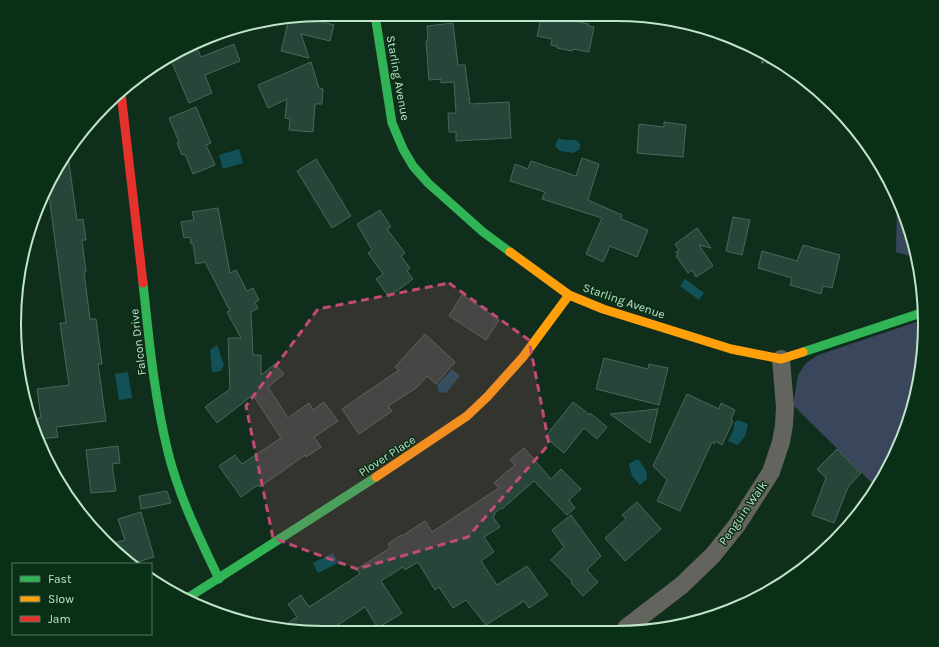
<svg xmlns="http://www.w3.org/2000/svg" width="939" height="647" viewBox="0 0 939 647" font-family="Karla,sans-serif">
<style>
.green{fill:#3a465c}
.water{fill:#135159}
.building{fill:#284539;stroke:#47685a}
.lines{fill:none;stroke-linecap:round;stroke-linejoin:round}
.path{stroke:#636860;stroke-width:2.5;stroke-dasharray:3 2;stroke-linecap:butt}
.street{stroke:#63645d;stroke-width:18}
.fast{stroke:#30b455;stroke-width:9}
.slow{stroke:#ff9f0a;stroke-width:9}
.jam{stroke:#e5322d;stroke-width:9}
.marked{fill:#c24b76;fill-opacity:0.2;stroke:#c24b76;stroke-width:3;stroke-dasharray:8 5;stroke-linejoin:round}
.labels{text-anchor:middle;stroke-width:3;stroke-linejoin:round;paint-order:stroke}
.street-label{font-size:12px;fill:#c1e3c8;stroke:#0a2f17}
.rim{fill:none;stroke:#c1e3c8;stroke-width:2}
</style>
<rect width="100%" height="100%" fill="#0f2f1c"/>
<g class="green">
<polygon points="897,198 902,205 917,258 896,252"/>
<polygon points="925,319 919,384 901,442 877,488 793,405 798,375 806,363 818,355"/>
</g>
<g class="water">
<path d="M558,139C564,139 569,141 576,140L580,144V149L573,153L560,151L555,146Z"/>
<polygon points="239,149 243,163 223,169 219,155"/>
<polygon points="685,279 704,293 699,300 680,286"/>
<polygon points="217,345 224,365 221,371 212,372 210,350"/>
<polygon points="452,369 460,376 446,393 439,392 437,385"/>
<polygon points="128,372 132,398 119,400 115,374"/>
<polygon points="738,420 748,424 745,436 738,445 728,441 734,429 734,423"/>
<polygon points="638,459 646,470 647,479 640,485 632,476 629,464"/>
<polygon points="333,553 338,563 318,573 313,563"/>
</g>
<g class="building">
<polygon points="303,17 334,25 330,41 301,34 309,58 281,51 289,19"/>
<polygon points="541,18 557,21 558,18 589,24 588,26 594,27 589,52 573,49 572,51 557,48 558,47 551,45 552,39 537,36"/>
<polygon points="453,23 458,65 465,65 470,104 509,102 511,138 456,141 456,132 449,132 448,113 456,113 454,82 441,83 441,79 429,80 426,41 428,41 427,26"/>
<polygon points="234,44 240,61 205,75 212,93 189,103 170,58 196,46 201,57"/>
<polygon points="311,62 319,88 323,89 322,104 315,104 313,132 289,130 290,119 285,118 287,99 268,108 258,85"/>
<polygon points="196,107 211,143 206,145 215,165 193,174 185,154 182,155 177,143 179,142 169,118"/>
<polygon points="664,122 686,125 683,157 637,153 639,124 664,127"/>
<polygon points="68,156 77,220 83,219 86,240 82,240 86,272 84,272 90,319 96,319 102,364 98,364 106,421 56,427 58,437 40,439 38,418 41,418 37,389 69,385 60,323 66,323 48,188"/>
<polygon points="582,158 599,164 588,200 622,215 621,219 648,230 637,257 610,246 603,262 586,254 602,218 542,199 545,192 510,181 515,164 528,169 531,161 576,176"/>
<polygon points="316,159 351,216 332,228 297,171"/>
<polygon points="218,208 230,273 236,270 247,291 253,288 259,300 255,303 258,308 251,312 253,355 261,355 261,375 275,364 284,374 268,387 288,418 309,403 313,410 324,402 338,421 314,437 321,447 306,457 305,455 260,487 258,485 241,497 219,466 235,455 242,464 281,438 253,395 217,423 205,407 230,389 228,338 241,338 227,312 230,311 205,262 196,264 193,244 191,244 190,237 184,238 181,222 194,220 192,212"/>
<polygon points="380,210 391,227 387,229 405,253 401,256 410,268 407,271 413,279 389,297 376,279 383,274 368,253 372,250 357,224"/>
<polygon points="733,217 750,220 742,255 726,251"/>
<polygon points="697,228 711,248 699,245 713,266 696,277 692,270 688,273 676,256 678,255 676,252 679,250 675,244"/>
<polygon points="803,245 840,255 832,288 823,286 821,294 790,285 792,278 758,268 762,251 797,261"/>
<polygon points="462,295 499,320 486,340 449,316"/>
<polygon points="425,334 455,362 436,384 427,376 416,388 388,406 392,411 359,434 342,409 399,370 395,367"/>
<polygon points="604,358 648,369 649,364 668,368 659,405 596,389"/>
<polygon points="687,394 719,409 721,403 735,410 731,419 733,421 722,445 715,441 714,444 712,442 680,511 657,501 667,480 653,466"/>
<polygon points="573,402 590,415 590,413 607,427 597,439 584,428 564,453 545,437"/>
<polygon points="658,409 650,443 610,414"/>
<polygon points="118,446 120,463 112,464 116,491 91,493 86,450"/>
<polygon points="524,448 551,479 561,469 581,489 569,500 575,508 567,515 534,481 502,509 501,508 494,514 495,515 493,517 500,527 484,537 494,552 481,561 497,585 527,566 548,595 529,608 524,601 486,625 466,600 453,608 439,587 435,590 418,562 405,570 403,567 381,581 402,613 378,628 365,607 326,633 279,629 297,617 288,604 301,595 309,607 360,574 357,569 390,548 388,544 401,535 402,536 425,521 432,532 499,488 494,483 515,465 510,460"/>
<polygon points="837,449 861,473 848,487 834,523 812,515 826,478 817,469"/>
<polygon points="167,491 171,503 141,509 139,496"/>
<polygon points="637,502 661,529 625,561 605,538 626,519 622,515"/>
<polygon points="141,512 154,557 131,564 108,545 125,540 118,519"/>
<polygon points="571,515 601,556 587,570 598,582 583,596 571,583 572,581 551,560 564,547 552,530"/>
</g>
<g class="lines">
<polyline class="path" points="761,62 777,63"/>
<polyline class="street" points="626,628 682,585 713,555 737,525 771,472 781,442 784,425 785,407 781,359"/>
<g class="fast">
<polyline points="375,15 392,123 403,149 413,166 428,183 483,232 510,252"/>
<path d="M143,283C149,339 154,396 168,452C179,497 199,537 219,579"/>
<polyline points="803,352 924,312"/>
<polyline points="186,599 376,477"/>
</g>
<g class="slow">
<polyline points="510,252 569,295 603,309 731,349 781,359 803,352"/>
<polyline points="376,477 467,416 487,397 523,357 569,295"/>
</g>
<polyline class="jam" points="121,93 143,283"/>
</g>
<path class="marked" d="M449,283L529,340L549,444L468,537L357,569L273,538L246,406L318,309Z"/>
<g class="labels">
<g class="street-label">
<text transform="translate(398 78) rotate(80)" y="4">Starling Avenue</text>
<text transform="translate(624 301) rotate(19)" y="4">Starling Avenue</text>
<text transform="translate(138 342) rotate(-97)" y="4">Falcon Drive</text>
<text transform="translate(387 456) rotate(-33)" y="4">Plover Place</text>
<text transform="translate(743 513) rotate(-55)" y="4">Penguin Walk</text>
</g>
</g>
<path d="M0 0H939V647H0ZM323 21H616A302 302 0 0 1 918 323V324A302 302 0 0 1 616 626H323A302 302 0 0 1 21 324V323A302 302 0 0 1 323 21Z" fill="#0a2f17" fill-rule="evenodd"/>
<path class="rim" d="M323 21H616A302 302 0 0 1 918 323V324A302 302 0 0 1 616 626H323A302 302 0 0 1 21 324V323A302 302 0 0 1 323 21Z"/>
<rect x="12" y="563" width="140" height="72" fill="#0a2f17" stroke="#53775e"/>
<rect x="20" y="576" width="20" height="6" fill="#30b455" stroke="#53775e"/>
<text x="48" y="583" font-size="12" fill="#c1e3c8">Fast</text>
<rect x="20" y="596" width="20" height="6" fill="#ff9f0a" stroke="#53775e"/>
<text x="48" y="603" font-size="12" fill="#c1e3c8">Slow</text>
<rect x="20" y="616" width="20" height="6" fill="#e5322d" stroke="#53775e"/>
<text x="48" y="623" font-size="12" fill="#c1e3c8">Jam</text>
</svg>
